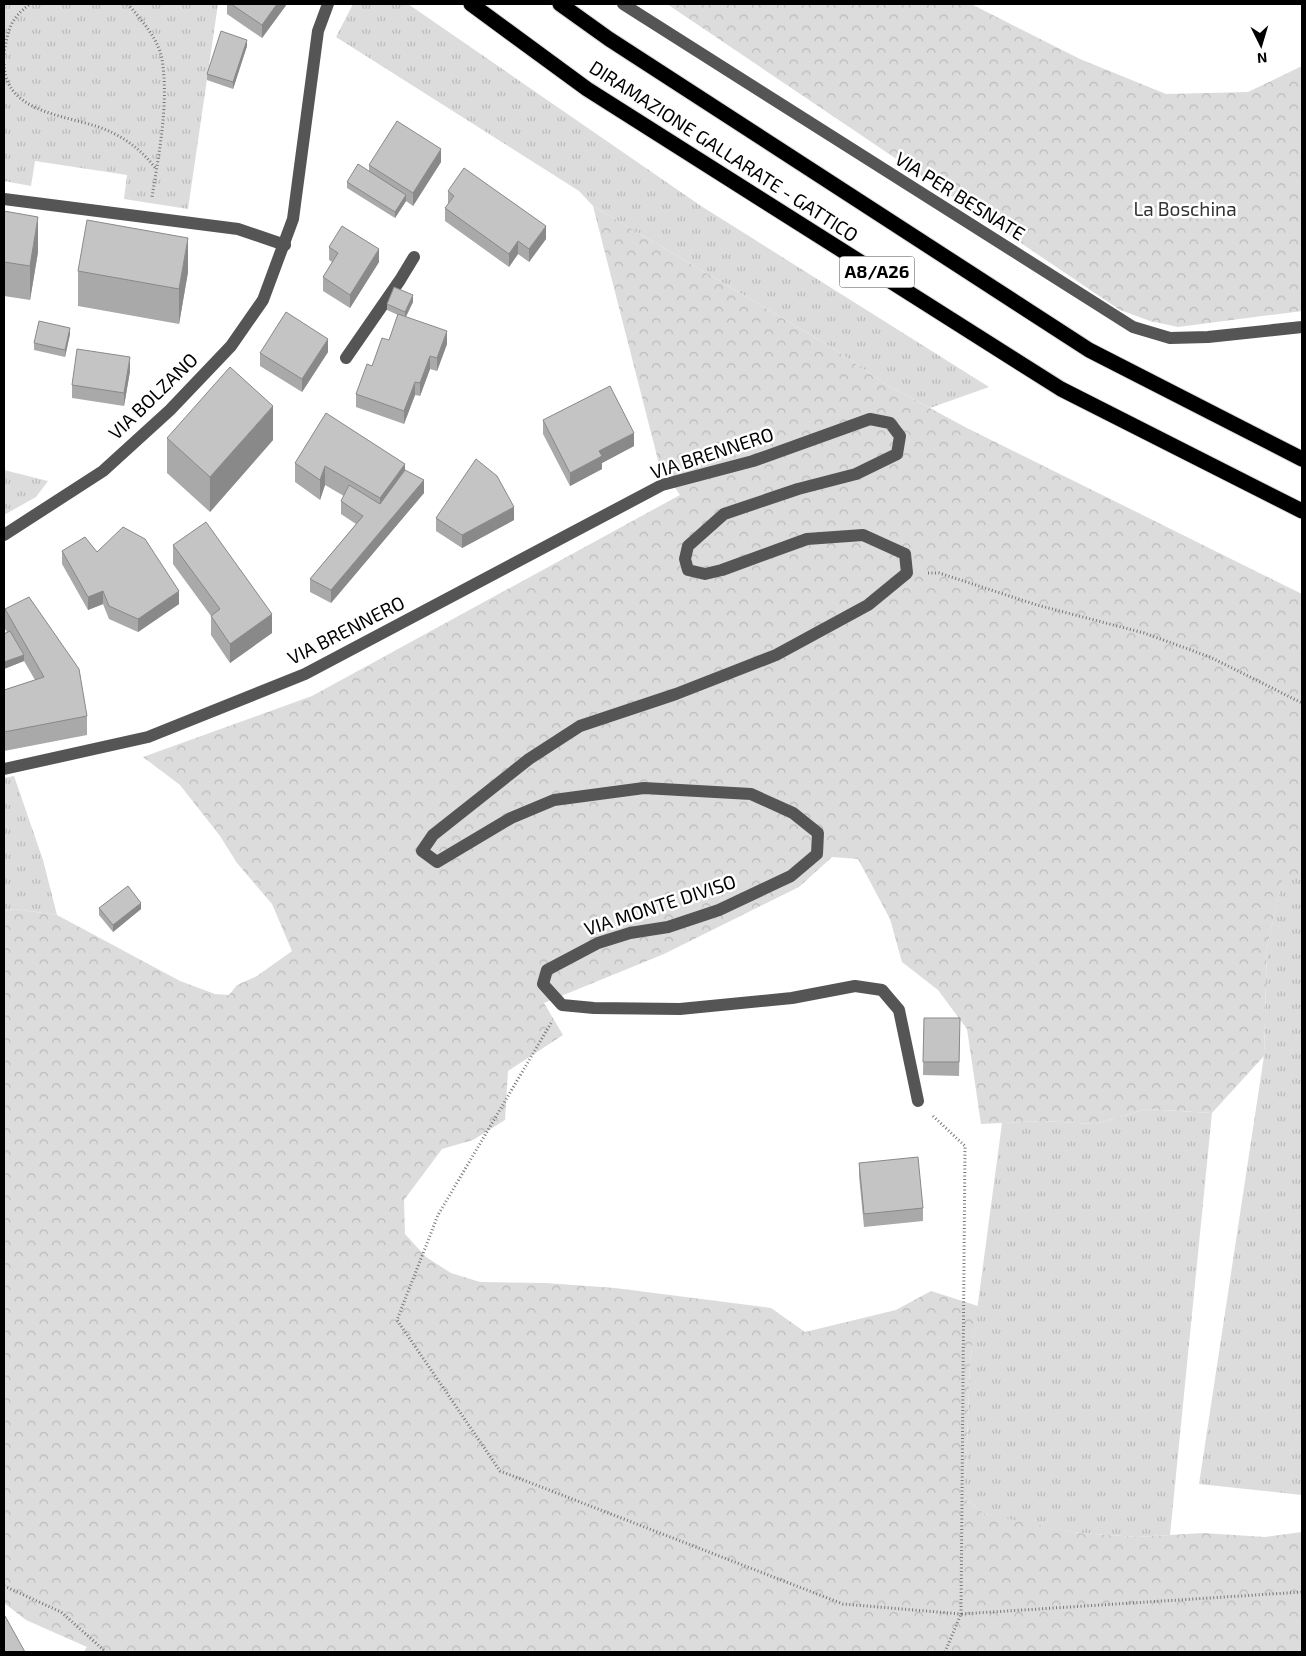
<svg xmlns="http://www.w3.org/2000/svg" width="1306" height="1656" viewBox="0 0 1306 1656" font-family="'Exo 2',sans-serif">
<style>
.grass{fill:url(#grass-tufts)}
.forest{fill:url(#forest-crowns)}
.lines{fill:none;stroke-linecap:round;stroke-linejoin:round}
.highway-casing{stroke:#dbdbdb;stroke-width:17}
.path{stroke:#777;stroke-width:3;stroke-dasharray:1 2.5;stroke-linecap:butt}
.minor{stroke:#555;stroke-width:12}
.highway{stroke:#000;stroke-width:15}
.wall{fill:#a9a9a9}
.shaded-wall{fill:#898989}
.building{fill:#c4c4c4;stroke:#898989}
.labels{text-anchor:middle;stroke-width:5;stroke-linejoin:round;paint-order:stroke}
.shield{fill:#fff;stroke:#4c4c4c;stroke-width:1}
.shield-label{font-size:18px;font-weight:bold;fill:#000}
.street-label{font-size:19px;fill:#000;stroke:#fff}
.park-label{font-size:19px;fill:#333;stroke:#fff}
</style>
<defs>
<pattern id="grass-tufts" width="24" height="20" patternUnits="userSpaceOnUse" patternTransform="scale(1.25)"><rect width="24" height="20" fill="#dcdcdc"/><path d="M3 7l-1-3M5 7V3M7 7l1-3M15 17l-1-3M17 17v-4M19 17l1-3" fill="none" stroke="#bbb"/></pattern>
<pattern id="forest-crowns" width="20" height="18" patternUnits="userSpaceOnUse" patternTransform="scale(1.25)"><rect width="20" height="18" fill="#dcdcdc"/><path d="M2 6a3 3 0 1 1 6 0M12 15a3 3 0 1 1 6 0" fill="none" stroke="#bbb"/></pattern>
</defs>
<rect width="100%" height="100%" fill="#fff"/>
<g class="grass">
<polygon points="4,4 218,4 188,209 124,199 127,175 35,161 31,186 4,181"/>
<polygon points="353,4 408,4 701,206 989,387 930,408 887,385 831,347 593,206 579,191 336,37"/>
<polygon points="4,470 48,481 36,497 4,515"/>
<polygon points="14,776 43,860 57,915 15,909 4,911 4,778"/>
<polygon points="1283,876 1302,876 1302,1495 1199,1484 1264,1056 1267,947"/>
<polygon points="1146,1109 1212,1113 1170,1535 1137,1537 1079,1533 1019,1522 985,1514 961,1496 966,1473 970,1363 1002,1123 1042,1121 1095,1124"/>
</g>
<g class="forest">
<polygon points="667,4 971,4 1080,59 1166,94 1248,92 1302,66 1302,311 1178,327 1150,321 1120,310"/>
<polygon points="593,206 831,347 887,385 967,428 1302,594 1302,876 1283,877 1267,947 1264,1056 1212,1113 1146,1109 1095,1124 1042,1121 981,1124 967,1029 938,990 902,962 890,919 858,859 832,857 799,887 664,954 544,1003 563,1035 508,1071 505,1120 473,1140 442,1149 404,1200 405,1234 426,1257 451,1273 480,1282 546,1283 615,1288 771,1308 805,1332 896,1310 931,1291 978,1306 970,1363 966,1473 961,1496 985,1514 1079,1533 1137,1537 1203,1533 1265,1537 1302,1532 1302,1652 84,1652 87,1647 26,1620 4,1603 4,911 15,909 57,915 180,981 215,994 229,995 237,985 257,976 292,951 272,904 237,863 220,836 180,785 143,757 312,696 680,495 659,464"/>
</g>
<g class="lines">
<defs>
<g id="highway">
<polyline points="471,4 587,89 1061,389 1302,511"/>
<polyline points="560,4 609,39 1089,350 1302,459"/>
</g>
</defs>
<use href="#highway" class="highway-casing"/>
<g class="path">
<path d="M128,4C141,20 158,38 162,59C169,103 159,153 152,197"/>
<path d="M4,54C8,29 10,19 30,4"/>
<path d="M4,64C6,118 76,114 113,133C131,142 144,153 156,169"/>
<polyline points="928,573 939,573 1037,605 1144,633 1210,657 1302,703"/>
<polyline points="551,1023 438,1215 397,1320 500,1471 843,1604 961,1614 965,1146 933,1116"/>
<polyline points="4,1586 61,1612 106,1652"/>
<polyline points="945,1652 961,1614 1302,1592"/>
</g>
<g class="minor">
<polyline points="623,4 1133,327 1170,338 1208,337 1302,327"/>
<polyline points="4,199 238,229 285,245"/>
<polyline points="346,358 400,280 414,257"/>
<polyline points="4,535 103,471 170,410 231,346 263,300 293,219 318,31 328,4"/>
<polyline points="4,769 148,737 305,674 662,485 753,461 870,419 890,423 900,436 897,454 856,474 798,489 724,514 688,546 685,559 688,570 705,574 722,570 807,539 863,535 905,554 907,573 868,605 776,655 676,694 580,726 529,759 433,835 422,851 437,862 511,818 554,800 644,788 751,794 793,813 818,833 817,854 791,876 719,910 668,927 630,933 598,943 547,970 543,984 562,1005 594,1008 680,1009 792,998 855,986 882,990 899,1010 918,1101"/>
</g>
<use href="#highway" class="highway"/>
</g>
<g class="wall">
<polygon points="227,4 287,4 262,38 227,14"/>
<polygon points="247,46 233,89 207,80 207,74"/>
<polygon points="441,162 413,206 406,201 395,218 347,188 347,182 369,171 369,165"/>
<polygon points="448,191 546,239 529,262 518,254 509,267 445,221 445,208 448,204"/>
<polygon points="4,211 38,252 30,300 4,296"/>
<polygon points="329,247 379,262 350,308 323,291 323,277 332,262 329,260"/>
<polygon points="78,271 188,272 179,324 78,306"/>
<polygon points="413,302 406,317 447,344 437,371 430,369 420,396 415,395 404,424 356,407 356,394 372,366 389,340 398,315 387,310 387,304"/>
<polygon points="70,334 65,357 34,350 34,343"/>
<polygon points="328,352 302,392 260,366 260,353"/>
<polygon points="130,371 124,406 72,398 72,385"/>
<polygon points="543,420 634,446 602,463 602,469 570,486 543,434"/>
<polygon points="167,438 273,440 210,512 167,473"/>
<polygon points="295,463 405,470 424,493 331,603 310,592 310,579 356,524 341,514 341,501 344,496 325,485 320,500 295,482"/>
<polygon points="436,518 514,520 462,548 436,531"/>
<polygon points="173,545 272,633 230,663 211,635 211,616 173,564"/>
<polygon points="62,551 97,552 179,604 138,632 109,619 103,604 88,610 62,564"/>
<polygon points="5,609 87,716 87,735 4,751 4,690 35,680 24,661 4,669 4,634 7,632 5,629"/>
<polygon points="99,908 141,909 113,932 99,915"/>
<polygon points="924,1018 960,1031 959,1076 923,1075"/>
<polygon points="859,1163 923,1208 923,1221 864,1227 859,1176"/>
</g>
<g class="shaded-wall">
<polygon points="277,4 287,4 262,38 262,25"/>
<polygon points="247,40 247,46 233,89 233,82"/>
<polygon points="441,149 441,162 413,206 413,193"/>
<polygon points="406,195 406,201 395,218 395,212"/>
<polygon points="38,217 38,252 30,300 30,266"/>
<polygon points="546,226 546,239 529,262 529,249"/>
<polygon points="188,238 188,272 179,324 179,289"/>
<polygon points="518,241 518,254 509,267 509,254"/>
<polygon points="379,249 379,262 350,308 350,295"/>
<polygon points="413,295 413,302 405,318 405,312"/>
<polygon points="70,328 70,334 65,357 65,350"/>
<polygon points="447,331 447,344 437,371 437,358"/>
<polygon points="328,339 328,352 302,392 302,379"/>
<polygon points="430,356 430,369 420,396 420,383"/>
<polygon points="130,357 130,371 124,406 124,393"/>
<polygon points="415,382 415,395 404,424 404,411"/>
<polygon points="273,406 273,440 210,512 210,477"/>
<polygon points="634,433 634,446 602,463 602,469 570,486 570,473 599,451"/>
<polygon points="405,464 405,483 380,518 380,498"/>
<polygon points="325,466 325,485 320,500 320,480"/>
<polygon points="424,480 424,493 331,603 331,590"/>
<polygon points="514,507 514,520 462,548 462,535"/>
<polygon points="103,591 103,604 88,610 88,597"/>
<polygon points="179,591 179,604 138,632 138,619"/>
<polygon points="272,614 272,633 230,663 230,644"/>
<polygon points="24,655 24,661 4,669 4,662"/>
<polygon points="141,903 141,909 113,932 113,925"/>
</g>
<g class="building">
<polygon points="231,4 277,4 262,25"/>
<polygon points="221,31 247,40 233,82 207,74"/>
<polygon points="397,121 441,149 413,193 369,165"/>
<polygon points="358,164 406,195 395,212 347,182"/>
<polygon points="464,168 546,226 529,249 518,241 509,254 445,208 454,196 448,191"/>
<polygon points="4,211 38,217 30,266 4,262"/>
<polygon points="87,220 188,238 179,289 78,271"/>
<polygon points="342,226 379,249 350,295 323,277 338,253 329,247"/>
<polygon points="394,287 413,295 405,312 387,304"/>
<polygon points="286,312 328,339 302,379 260,353"/>
<polygon points="398,314 447,331 437,358 430,356 420,383 415,382 404,411 356,394 367,364 372,366 382,338 389,340"/>
<polygon points="39,321 70,328 65,350 34,343"/>
<polygon points="77,349 130,357 124,393 72,385"/>
<polygon points="230,367 273,406 210,477 167,438"/>
<polygon points="610,386 634,433 599,451 602,456 570,473 543,420"/>
<polygon points="326,413 405,464 380,498 325,466 320,480 295,463"/>
<polygon points="476,459 497,476 514,507 462,535 436,518"/>
<polygon points="405,470 424,480 331,590 310,579 363,516 341,501 349,485 380,504"/>
<polygon points="206,522 272,614 230,644 211,616 220,609 173,545"/>
<polygon points="123,527 145,539 179,591 138,619 109,606 103,591 88,597 62,551 85,537 97,552"/>
<polygon points="29,597 79,669 87,716 4,732 4,690 44,677 5,609"/>
<polygon points="10,631 24,655 4,662 4,634"/>
<polygon points="128,886 141,903 113,925 99,908"/>
<polygon points="924,1018 960,1018 959,1062 923,1062"/>
<polygon points="918,1157 923,1208 864,1214 859,1163"/>
<polygon points="4,1616 5,1616 25,1652 4,1652"/>
</g>
<g class="labels">
<rect class="shield" x="839.5" y="256.5" width="75" height="31" rx="4"/>
<g class="shield-label">
<text x="877" y="278">A8/A26</text>
</g>
<g class="street-label">
<text transform="translate(724 151) rotate(33)" y="7">DIRAMAZIONE GALLARATE - GATTICO</text>
<text transform="translate(960 196) rotate(32)" y="7">VIA PER BESNATE</text>
<text transform="translate(153 396) rotate(-44)" y="7">VIA BOLZANO</text>
<text transform="translate(712 453) rotate(-18)" y="7">VIA BRENNERO</text>
<text transform="translate(346 630) rotate(-27)" y="7">VIA BRENNERO</text>
<text transform="translate(660 905) rotate(-18)" y="7">VIA MONTE DIVISO</text>
</g>
<g class="park-label">
<text x="1185" y="216">La Boschina</text>
</g>
</g>
<rect width="1306" height="1656" fill="none" stroke="#000000" stroke-width="10"/>
<g transform="translate(1261 45) rotate(175)" stroke="#ffffff" stroke-width="4" paint-order="stroke">
<path d="M0-4L9 19L0 12L-9 19Z" fill="#000000"/>
<text y="-8" font-size="14" font-weight="bold" text-anchor="middle" fill="#000000">N</text>
</g>
</svg>
